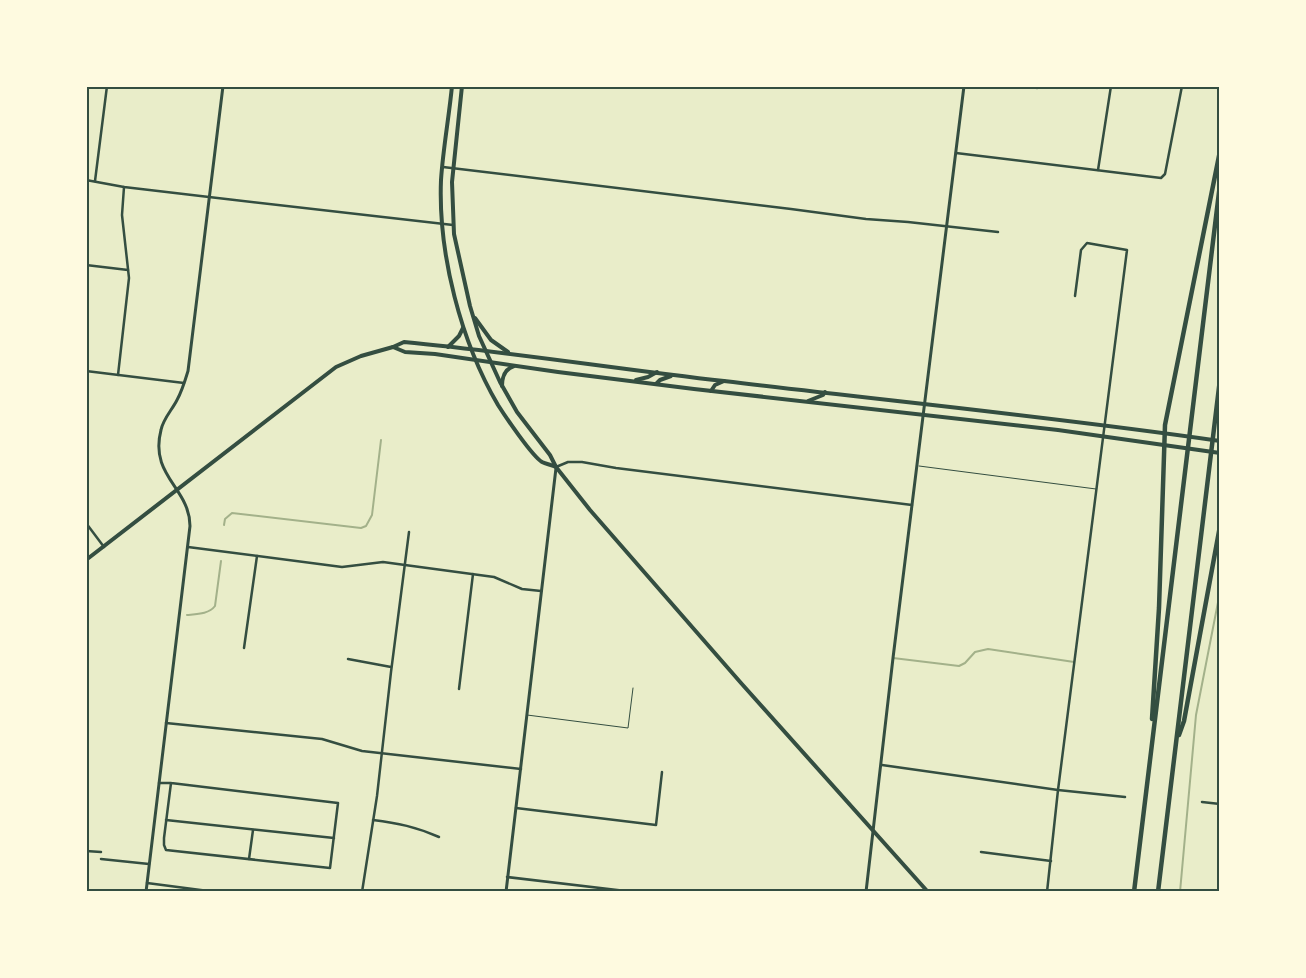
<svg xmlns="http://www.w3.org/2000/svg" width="1306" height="978" viewBox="0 0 1306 978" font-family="'Public Sans',sans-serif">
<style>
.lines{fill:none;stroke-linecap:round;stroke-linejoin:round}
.stream{stroke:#a3b18a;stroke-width:2}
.service{stroke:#344e41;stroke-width:1}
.minor{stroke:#344e41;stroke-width:2.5}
.tertiary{stroke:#344e41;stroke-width:3}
.primary{stroke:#344e41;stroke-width:4}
.motorway{stroke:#344e41;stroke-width:4.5}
.neatline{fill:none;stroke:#344e41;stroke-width:2}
</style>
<rect width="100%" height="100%" fill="#e9edc9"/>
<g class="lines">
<g class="stream">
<polyline points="224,525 225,519 232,513 361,528 366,526 372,515 381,440"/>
<path d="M187,615C197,614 209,614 215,606L221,561"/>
<polyline points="893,658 959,666 965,663 975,652 988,649 1074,662"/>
<polyline points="1180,892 1196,715 1220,592"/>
</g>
<g class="service">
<polyline points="919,466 1096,489"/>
<polyline points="527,715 628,728 633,688"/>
</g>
<g class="minor">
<polyline points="1037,88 1037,86"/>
<polyline points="956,153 1161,178 1165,174 1182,86"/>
<polyline points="443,167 791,209 866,219 908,222 998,232"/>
<polyline points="1098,170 1111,86"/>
<polyline points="86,180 124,187 209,197 453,225"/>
<polyline points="95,181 107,86"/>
<polyline points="86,265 128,270"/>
<polyline points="86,371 184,383"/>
<polyline points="118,375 129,278 122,215 124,187"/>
<polyline points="556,467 568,462 582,462 616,468 912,505"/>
<polyline points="86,523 104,547"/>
<polyline points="188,547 342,567 383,562 405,565 494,577 522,589 541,591"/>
<polyline points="244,648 257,556"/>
<polyline points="348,659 391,667"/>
<polyline points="459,689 473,574"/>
<polyline points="166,723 322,739 362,751 521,769"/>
<polyline points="882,765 1058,790 1125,797"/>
<polyline points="159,783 171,783 338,803 330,868 166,850 164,845 164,838 171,783"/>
<polyline points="1202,802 1220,804"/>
<polyline points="516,808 656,825 662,772"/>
<polyline points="166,820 334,838"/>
<path d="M373,820C398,823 416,827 439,837"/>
<polyline points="86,851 101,852"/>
<polyline points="981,852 1051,861"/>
<polyline points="101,859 149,864"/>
<polyline points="249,859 253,830"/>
<polyline points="507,877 634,892"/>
<polyline points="147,883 216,892"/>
<polyline points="362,892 377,796 391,672 409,532"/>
<polyline points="1047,892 1058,790 1127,250 1087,243 1081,250 1075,296"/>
</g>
<g class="tertiary">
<path d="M146,892L190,526C190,488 149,476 161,430C163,419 172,410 177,400C182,391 185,381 188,371L223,86"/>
<polyline points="506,892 556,468"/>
<polyline points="866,892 893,658 964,86"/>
</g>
<g class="primary">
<path d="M452,86C449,117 443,149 441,180C438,254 461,342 498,405C505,416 532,456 542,462C546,464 552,465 556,467"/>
<polyline points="462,86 452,182 454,234 470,306 479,336 500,382 517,412 550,455 556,467 590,510 741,683 928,892"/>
<polyline points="475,318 491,340 508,352"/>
<polyline points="393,347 405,352 435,354 558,372 694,389 1058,430 1220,453"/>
<polyline points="448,347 459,336 463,328"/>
<polyline points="636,380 648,377 657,372"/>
<polyline points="656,384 660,380 671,376"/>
<path d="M502,386C502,377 505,369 514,366"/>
<polyline points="711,391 715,385 724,381"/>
<polyline points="808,401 823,395 825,392"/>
<path d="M86,560L336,367L361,356L393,347L404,342C511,352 617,369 724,381C889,401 1055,417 1220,441"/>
</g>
<g class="motorway">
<polyline points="1152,719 1159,608 1165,425 1220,151"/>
<polyline points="1179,735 1184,721 1220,526"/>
<polyline points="1134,892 1220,184"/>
<polyline points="1158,892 1220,379"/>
</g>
</g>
<rect width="1306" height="978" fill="none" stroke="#fefae0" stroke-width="175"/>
<rect x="88" y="88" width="1130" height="802" class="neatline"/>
</svg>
